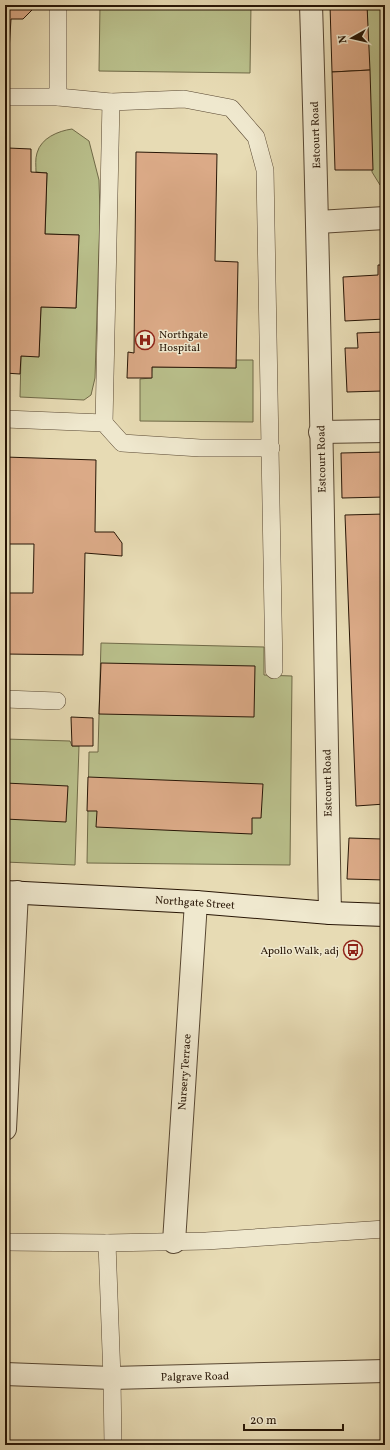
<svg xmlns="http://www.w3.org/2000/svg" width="390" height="1450" viewBox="0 0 390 1450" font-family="Vollkorn,serif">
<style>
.green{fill:#b9bf8b;stroke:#706a48}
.building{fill:#dbaa87;stroke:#281606}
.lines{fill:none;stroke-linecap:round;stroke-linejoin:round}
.lane-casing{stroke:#584732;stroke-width:18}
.street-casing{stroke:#584732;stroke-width:24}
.secondary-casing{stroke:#281606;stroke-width:24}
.lane{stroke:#efe8ce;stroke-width:17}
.street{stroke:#efe8ce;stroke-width:22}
.secondary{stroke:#efe8ce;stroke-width:22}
.labels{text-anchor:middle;stroke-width:3;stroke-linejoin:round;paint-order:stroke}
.street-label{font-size:11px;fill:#281606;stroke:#efe8ce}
.poi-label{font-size:11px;fill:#281606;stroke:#efe8ce;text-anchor:start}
</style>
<rect width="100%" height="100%" fill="#e7dbb4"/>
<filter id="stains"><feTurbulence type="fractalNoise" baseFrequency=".005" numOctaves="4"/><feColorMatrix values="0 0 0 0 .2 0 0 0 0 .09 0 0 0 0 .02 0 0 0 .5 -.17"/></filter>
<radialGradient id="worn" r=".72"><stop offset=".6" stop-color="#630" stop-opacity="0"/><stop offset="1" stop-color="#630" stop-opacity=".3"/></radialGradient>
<g class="green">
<polygon points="100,5 251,5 250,73 99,71"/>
<polygon points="367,5 385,5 385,188 380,185 372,172"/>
<path d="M72,129L89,141L99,180L100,214L95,378L91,395L84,400L20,397L21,356H39L41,307L76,308L79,235L45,234L47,173L36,172C36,166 35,159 37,153C41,138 58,131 72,129Z"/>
<polygon points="236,360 253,360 253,422 140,421 140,379 151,378 152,367 236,368"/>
<polygon points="101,643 264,647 264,675 292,676 290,865 87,863 89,752 98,752"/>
<polygon points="5,739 70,741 72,746 79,746 75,865 5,862"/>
</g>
<g class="building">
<polygon points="5,5 33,5 33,9 23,19 11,19 9,51 5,51"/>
<polygon points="330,5 367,5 370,70 332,72"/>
<polygon points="370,70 373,170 335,170 332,72"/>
<polygon points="5,136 8,136 8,148 31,149 31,172 47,173 45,234 79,235 76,308 41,307 39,357 21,356 20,374 5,373"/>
<polygon points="136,152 217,154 215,261 238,262 236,368 152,367 152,378 127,378 128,352 134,353"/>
<polygon points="378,265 385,265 385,319 345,321 343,277 378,275"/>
<polygon points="384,332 385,381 382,381 382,391 347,392 345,348 358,348 357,333"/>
<polygon points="385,452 385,497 342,498 341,453"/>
<polygon points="5,457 96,460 95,532 114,532 122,543 122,556 85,553 83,655 5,654 5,593 33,593 34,544 5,544"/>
<polygon points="385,514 385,804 356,806 345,515"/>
<polygon points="101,663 255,666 254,717 99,714"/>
<polygon points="71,717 93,718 93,746 72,746"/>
<polygon points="88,777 263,784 261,818 252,818 252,834 96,827 97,811 87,811"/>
<polygon points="5,783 68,786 66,822 5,819"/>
<polygon points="382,826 385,826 385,880 347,879 349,838 382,839"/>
</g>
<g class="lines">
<defs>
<g id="lane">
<polyline points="5,97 58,97 111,102 184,99 231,108 256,137 265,170 274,670"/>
<polyline points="58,97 58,5"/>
<polyline points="5,419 104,423 122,443 200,448 271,448"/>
<polyline points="104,423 111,102"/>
<polyline points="5,699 57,701"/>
<polyline points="5,1242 107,1243 206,1241 385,1229"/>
<polyline points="107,1243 112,1378 113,1445"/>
</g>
<g id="street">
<path d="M311,5C321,308 324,611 330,913"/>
<polyline points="318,222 385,218"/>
<polyline points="320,432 385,431"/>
<polyline points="5,1129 17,892"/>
<polyline points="174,1242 196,902"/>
<polyline points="5,1374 112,1378 385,1371"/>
</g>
<polyline id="secondary" points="5,892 196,902 330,913 385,915"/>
</defs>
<use href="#lane" class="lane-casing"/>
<use href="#street" class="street-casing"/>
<use href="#secondary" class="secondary-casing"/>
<use href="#lane" class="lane"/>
<use href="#street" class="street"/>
<use href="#secondary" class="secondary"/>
</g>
<defs>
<symbol id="hospital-ring" viewBox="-11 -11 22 22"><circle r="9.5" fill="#efe8ce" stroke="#8f2418" stroke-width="1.5"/><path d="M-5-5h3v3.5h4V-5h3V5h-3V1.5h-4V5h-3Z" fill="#8f2418"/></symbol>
<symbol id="bus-ring" viewBox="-11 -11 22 22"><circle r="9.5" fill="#efe8ce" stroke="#8f2418" stroke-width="1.5"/><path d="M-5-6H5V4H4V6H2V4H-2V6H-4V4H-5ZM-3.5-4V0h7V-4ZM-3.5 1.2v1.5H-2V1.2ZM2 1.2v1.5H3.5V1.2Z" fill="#8f2418"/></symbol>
</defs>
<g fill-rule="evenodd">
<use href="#hospital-ring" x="134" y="329" width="22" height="22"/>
<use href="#bus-ring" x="342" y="939" width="22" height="22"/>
</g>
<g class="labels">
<g class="street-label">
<text transform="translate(315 135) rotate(-92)" y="4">Estcourt Road</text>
<text transform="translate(321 459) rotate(-91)" y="4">Estcourt Road</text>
<text transform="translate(327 783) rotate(-91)" y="4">Estcourt Road</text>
<text transform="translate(195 902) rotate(4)" y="4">Northgate Street</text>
<text transform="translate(184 1072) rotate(-86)" y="4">Nursery Terrace</text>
<text transform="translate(195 1376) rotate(-1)" y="4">Palgrave Road</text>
</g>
<g class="poi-label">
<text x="159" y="338">Northgate<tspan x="159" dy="13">Hospital</tspan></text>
<text x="339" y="954" text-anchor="end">Apollo Walk, adj</text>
</g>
</g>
<rect width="390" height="1450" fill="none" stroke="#e7dbb4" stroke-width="20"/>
<rect x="6" y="6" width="378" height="1438" fill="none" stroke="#281606" stroke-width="2"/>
<rect x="10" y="10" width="370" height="1430" fill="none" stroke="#281606"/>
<g transform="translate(352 38) rotate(262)" stroke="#efe8ce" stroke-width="3" paint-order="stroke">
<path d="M0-3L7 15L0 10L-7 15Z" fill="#281606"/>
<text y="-6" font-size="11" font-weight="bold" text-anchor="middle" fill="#281606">N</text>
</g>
<path d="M244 1424v6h99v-6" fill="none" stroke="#281606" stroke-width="2"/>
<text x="250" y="1424" font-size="12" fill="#281606" stroke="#efe8ce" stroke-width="3" paint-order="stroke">20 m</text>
<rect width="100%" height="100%" filter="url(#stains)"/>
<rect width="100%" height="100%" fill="url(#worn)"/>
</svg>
